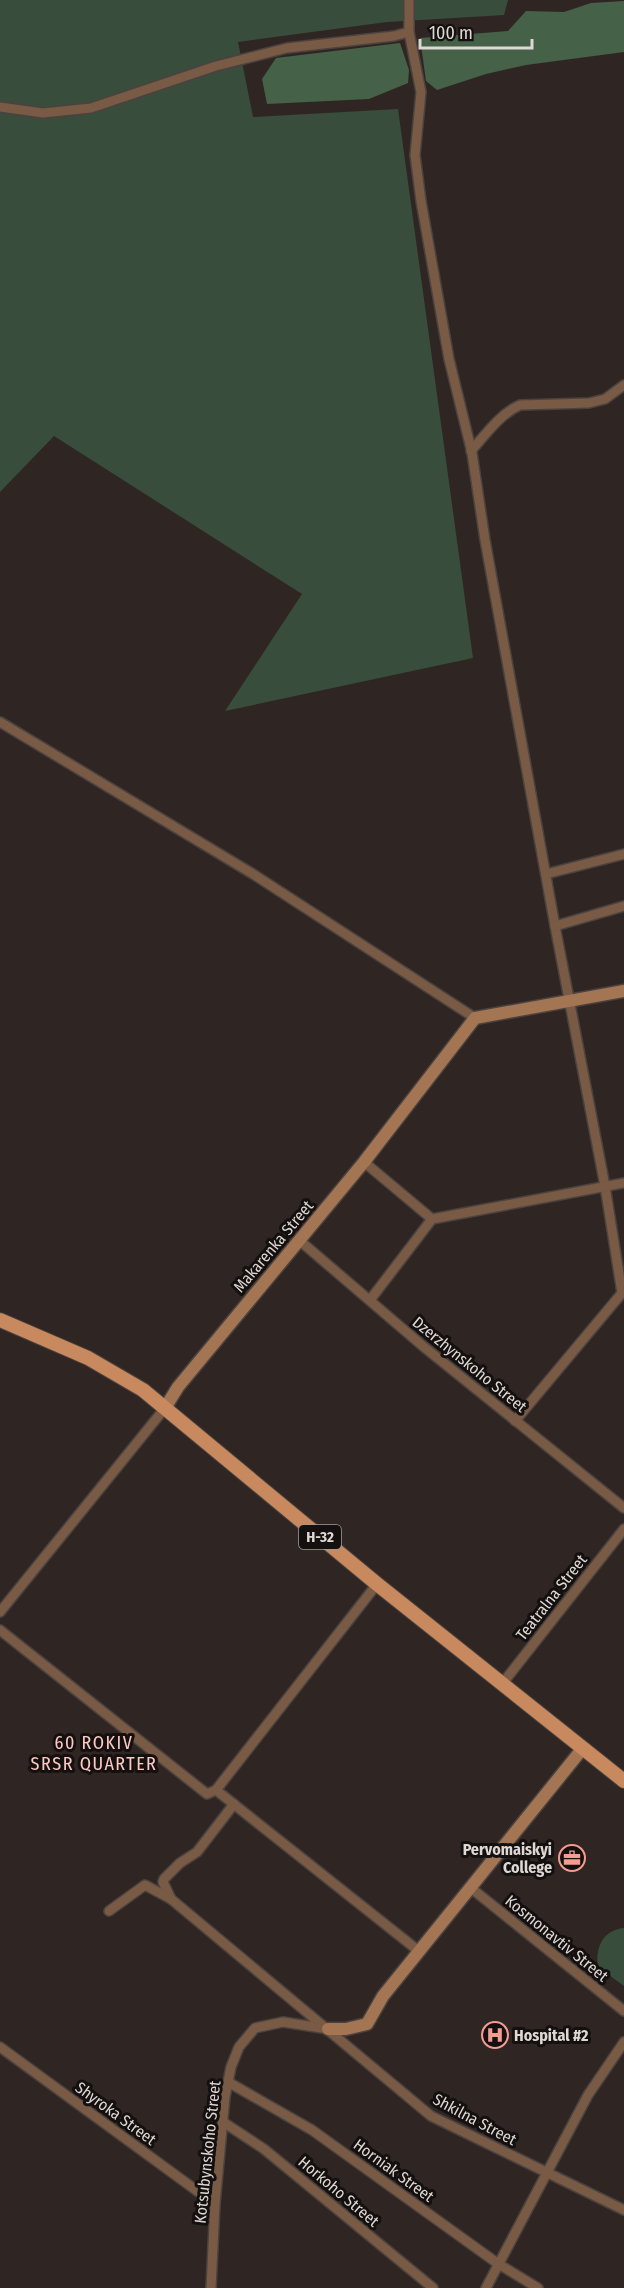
<svg xmlns="http://www.w3.org/2000/svg" width="624" height="2288" viewBox="0 0 624 2288" font-family="'Fira Sans Condensed',sans-serif">
<style>
.green{fill:#394d3c}
.forest{fill:#456148}
.lines{fill:none;stroke-linecap:round;stroke-linejoin:round}
.street-casing{stroke:#4b423f;stroke-width:12}
.secondary-casing{stroke:#4b423f;stroke-width:15}
.primary-casing{stroke:#4b423f;stroke-width:16}
.street{stroke:#785a45;stroke-width:9}
.secondary{stroke:#a47553;stroke-width:12}
.primary{stroke:#c7895d;stroke-width:14}
.labels{text-anchor:middle;stroke-width:6;stroke-linejoin:round;paint-order:stroke}
.shield{fill:#14100f;stroke:#a19c9a;stroke-width:1.5}
.shield-label{font-size:15px;font-weight:bold;fill:#ded8d5}
.street-label{font-size:16px;fill:#ded8d5;stroke:#14100f}
.poi-label{font-size:16px;font-weight:bold;fill:#ded8d5;stroke:#14100f;text-anchor:end}
.neighbourhood-label{font-size:18px;letter-spacing:1.5px;fill:#fdc9c3;stroke:#14100f}
</style>
<rect width="100%" height="100%" fill="#2f2623"/>
<g class="green">
<polygon points="0,0 508,0 504,15 387,22 238,42 253,117 398,109 473,658 225,711 302,594 54,436 0,492"/>
<path d="M624,1928V1986L598,1967C595,1947 603,1930 624,1928Z"/>
</g>
<g class="forest">
<polygon points="624,1 624,52 526,65 486,74 437,90 426,81 420,38 508,31 526,11 564,12 591,3"/>
<polygon points="400,43 409,70 408,83 369,99 267,104 262,79 276,58"/>
</g>
<g class="lines">
<defs>
<g id="street">
<polyline points="409,0 409,32 421,92 415,155 421,201 449,359 472,453 485,540 555,926 605,1186 622,1293 515,1421"/>
<polyline points="0,107 43,113 91,108 216,66 287,48 394,36 409,32"/>
<path d="M471,451C486,434 500,414 520,405L589,403L605,399L624,385"/>
<polyline points="0,722 253,874 475,1018"/>
<polyline points="546,874 624,854"/>
<polyline points="555,926 624,906"/>
<polyline points="364,1162 432,1219"/>
<polyline points="299,1240 424,1347 624,1508"/>
<polyline points="370,1300 432,1219 624,1183"/>
<polyline points="0,1612 165,1408"/>
<polyline points="0,1630 207,1794 216,1790 377,1584"/>
<polyline points="502,1684 624,1529"/>
<polyline points="216,1790 420,1952"/>
<polyline points="471,1888 624,2011"/>
<polyline points="171,1899 163,1882 164,1879 180,1863 197,1852 234,1804"/>
<polyline points="109,1911 145,1885 171,1899 431,2116 624,2210"/>
<polyline points="0,2047 215,2204"/>
<polyline points="228,2082 312,2130 497,2263 538,2288"/>
<polyline points="223,2122 264,2149 433,2288"/>
<polyline points="211,2288 215,2204 225,2097 231,2067 239,2047 255,2028 283,2022 328,2029"/>
<polyline points="486,2288 588,2095 624,2042"/>
</g>
<g id="secondary">
<polyline points="165,1408 178,1387 364,1162 475,1018 624,991"/>
<polyline points="328,2029 346,2029 367,2024 383,1996 583,1748"/>
</g>
<polyline id="primary" points="0,1320 88,1358 143,1390 377,1584 624,1781"/>
</defs>
<use href="#street" class="street-casing"/>
<use href="#secondary" class="secondary-casing"/>
<use href="#primary" class="primary-casing"/>
<use href="#street" class="street"/>
<use href="#secondary" class="secondary"/>
<use href="#primary" class="primary"/>
</g>
<defs>
<symbol id="office-ring" viewBox="-11 -11 22 22"><circle r="9.5" fill="#14100f" stroke="#f59c92" stroke-width="1.5"/><path d="M-6-3h4V-5.5h4V-3h4V5H-6ZM-1-4.5V-3h2v-1.5ZM-6 0V1H6V0Z" fill="#f59c92"/></symbol>
<symbol id="hospital-ring" viewBox="-11 -11 22 22"><circle r="9.5" fill="#14100f" stroke="#f59c92" stroke-width="1.5"/><path d="M-5-5h3v3.5h4V-5h3V5h-3V1.5h-4V5h-3Z" fill="#f59c92"/></symbol>
</defs>
<g fill-rule="evenodd">
<use href="#office-ring" x="557" y="1843" width="30" height="30"/>
<use href="#hospital-ring" x="480" y="2020" width="30" height="30"/>
</g>
<g class="labels">
<rect class="shield" x="299" y="1525" width="42" height="24" rx="4.5"/>
<g class="shield-label">
<text x="320" y="1542">Н-32</text>
</g>
<g class="street-label">
<text transform="translate(273 1246) rotate(-50)" y="6">Makarenka Street</text>
<text transform="translate(470 1364) rotate(39)" y="6">Dzerzhynskoho Street</text>
<text transform="translate(551 1597) rotate(-52)" y="6">Teatralna Street</text>
<text transform="translate(557 1938) rotate(39)" y="6">Kosmonavtiv Street</text>
<text transform="translate(116 2113) rotate(36)" y="6">Shyroka Street</text>
<text transform="translate(475 2119) rotate(28)" y="6">Shkilna Street</text>
<text transform="translate(207 2152) rotate(-84)" y="6">Kotsubynskoho Street</text>
<text transform="translate(394 2170) rotate(36)" y="6">Horniak Street</text>
<text transform="translate(339 2191) rotate(40)" y="6">Horkoho Street</text>
</g>
<g class="poi-label">
<text x="552" y="1855">Pervomaiskyi<tspan x="552" dy="18">College</tspan></text>
<text x="514" y="2041" text-anchor="start">Hospital #2</text>
</g>
<g class="neighbourhood-label">
<text x="94" y="1749">60 ROKIV<tspan x="94" dy="21">SRSR QUARTER</tspan></text>
</g>
</g>
<path d="M420 39v9h112v-9" fill="none" stroke="#ded8d5" stroke-width="3"/>
<text x="429" y="39" font-size="18" fill="#ded8d5" stroke="#14100f" stroke-width="4.5" paint-order="stroke">100 m</text>
</svg>
